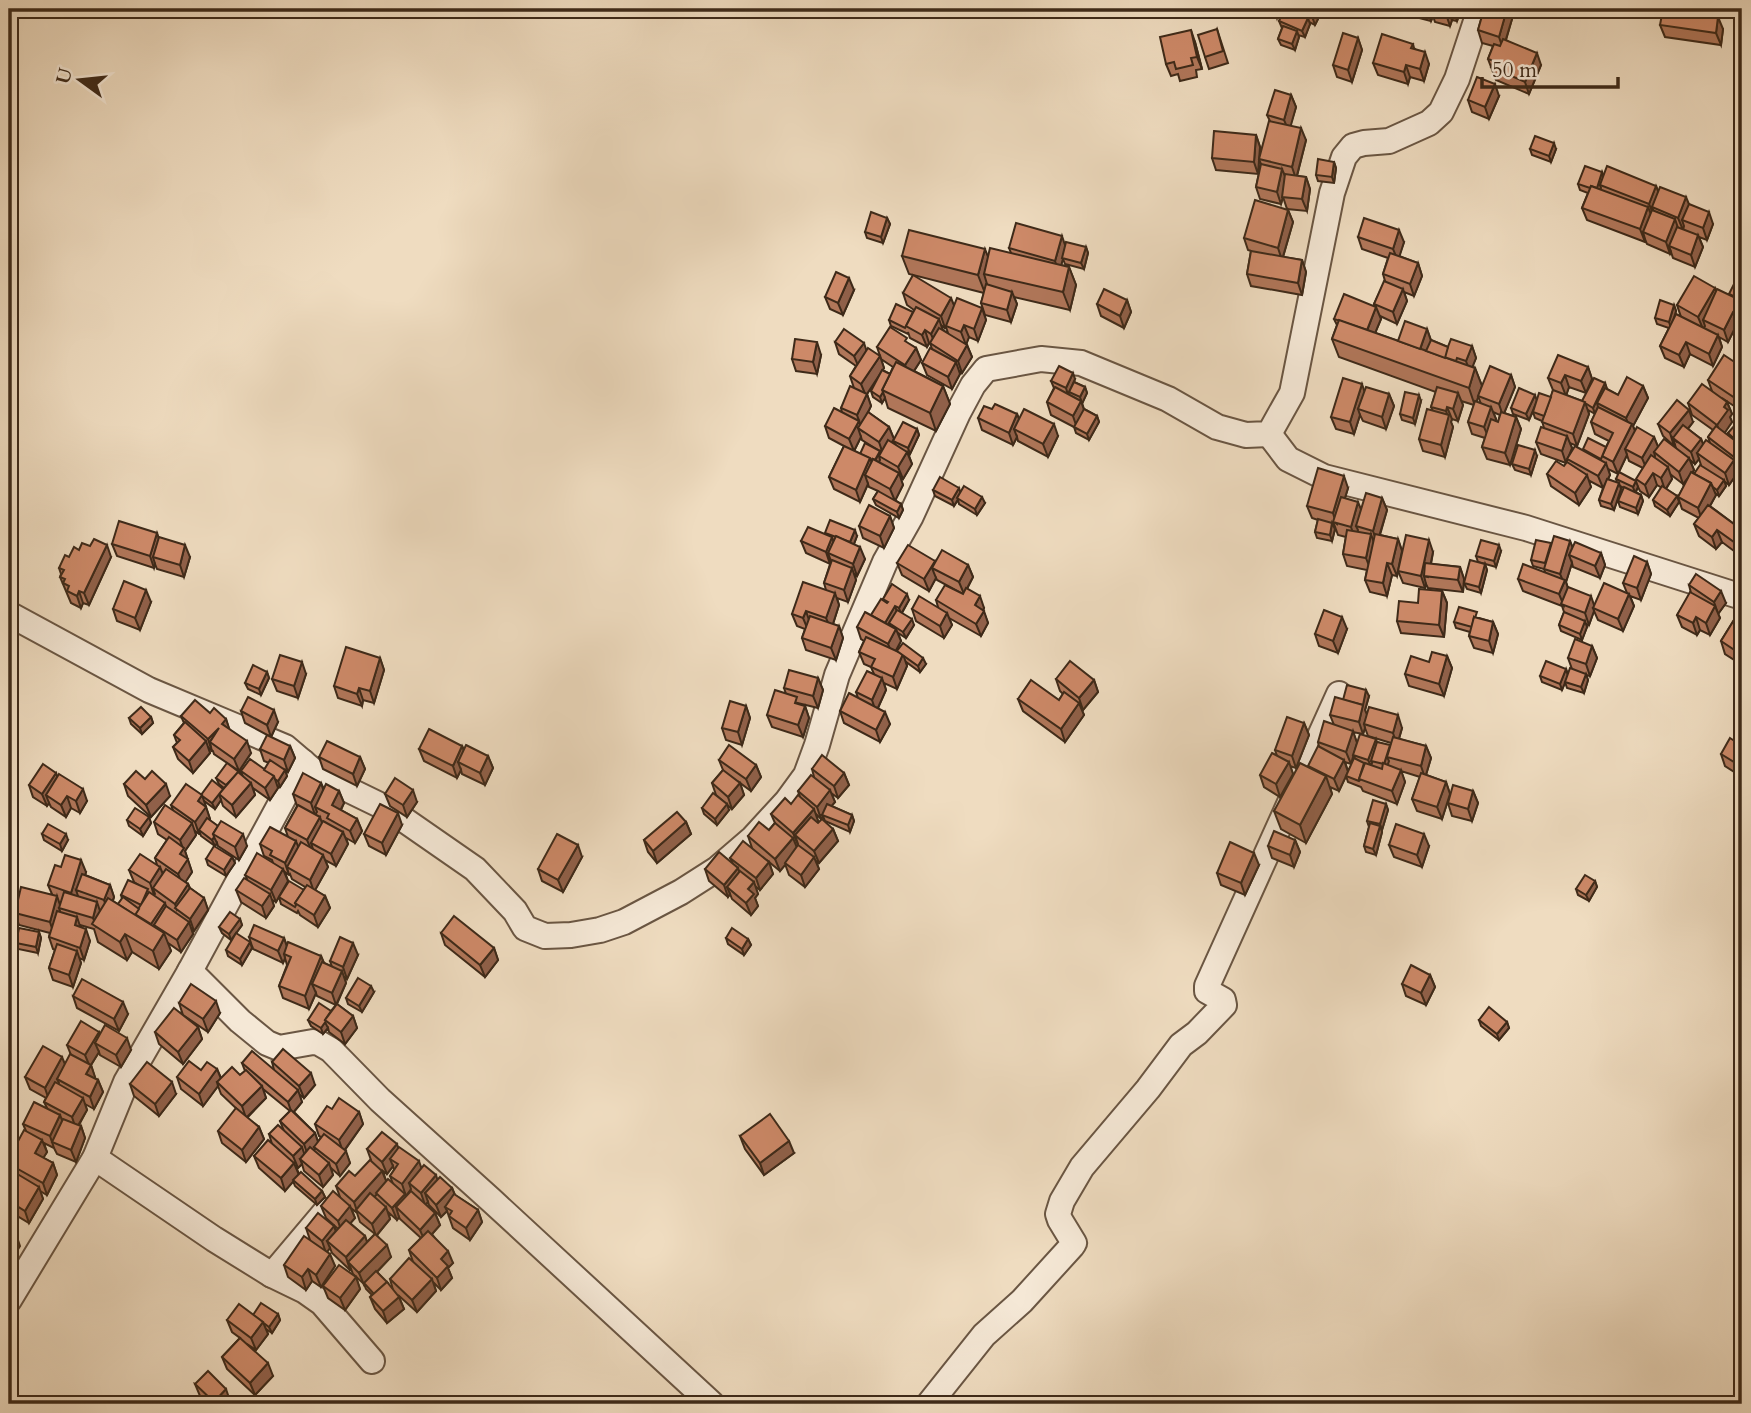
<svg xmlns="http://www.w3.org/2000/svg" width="1751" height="1413" viewBox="0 0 1751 1413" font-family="Cardo,serif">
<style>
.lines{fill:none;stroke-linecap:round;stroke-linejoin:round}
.minor-casing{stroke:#6a5643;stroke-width:28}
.minor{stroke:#f5e8d6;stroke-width:24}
.wall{fill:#b07659;stroke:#3e2a19;stroke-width:2;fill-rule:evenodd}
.shaded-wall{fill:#906049;stroke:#3e2a19;stroke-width:2}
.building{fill:#cd8968;stroke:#3e2a19;stroke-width:2}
</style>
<rect width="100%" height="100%" fill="#efdcc0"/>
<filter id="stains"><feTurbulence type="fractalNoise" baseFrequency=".00286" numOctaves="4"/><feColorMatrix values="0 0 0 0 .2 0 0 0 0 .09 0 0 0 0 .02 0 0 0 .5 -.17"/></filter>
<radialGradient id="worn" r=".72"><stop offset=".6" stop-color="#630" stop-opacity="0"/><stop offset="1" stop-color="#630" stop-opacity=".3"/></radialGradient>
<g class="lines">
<defs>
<g id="minor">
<polyline points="1269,434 1288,459 1324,477 1526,528 1742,597"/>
<polyline points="9,614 149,690 285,747 318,775 390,810 475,869 515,911 525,928 545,936 571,935 600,930 624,922 681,892 717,869 753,838 787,801 806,775 817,745 837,675 885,562 911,516 958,413 973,385 986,369 1041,359 1081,363 1168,399 1217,427 1246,435 1269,434 1292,393 1332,193 1344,157 1353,146 1364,143 1389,141 1429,123 1441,112 1457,79 1480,9"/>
<polyline points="190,971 240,1021 267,1043 279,1048 313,1042 319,1043 331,1050 380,1100 491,1200 712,1404"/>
<polyline points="95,1158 214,1239 272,1275 305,1291 322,1303 372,1361"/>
<polyline points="272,1275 326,1211"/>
<polyline points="9,1300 95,1158 126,1082 190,971 303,762"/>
<polyline points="929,1404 984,1335 1022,1301 1072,1246 1074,1243 1060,1220 1058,1214 1062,1201 1082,1167 1148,1089 1181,1045 1197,1033 1224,1005 1223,1000 1207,991 1207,986 1339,694"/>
</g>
</defs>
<use href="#minor" class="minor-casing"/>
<use href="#minor" class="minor"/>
</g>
<g class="wall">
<polygon points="1225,9 1252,9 1252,15 1226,11"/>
<polygon points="1257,9 1280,9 1277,18 1259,12"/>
<polygon points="1297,9 1323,9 1315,25 1309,22 1310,24 1305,37 1298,35 1299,37 1295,50 1281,45 1278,39 1282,28 1279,21 1298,14"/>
<polygon points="1412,9 1461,9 1457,21 1452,20 1450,26 1435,22 1433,16 1431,21 1415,17"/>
<polygon points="1484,9 1516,9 1514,14 1510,13 1512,19 1506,40 1541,65 1529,94 1496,80 1488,59 1493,46 1482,43 1478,30"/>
<polygon points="1703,9 1705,15 1723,29 1721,45 1665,37 1660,25"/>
<polygon points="1217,29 1228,63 1209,69 1205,57"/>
<polygon points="1358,38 1362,50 1352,82 1337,77 1333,65"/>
<polygon points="1195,42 1202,69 1196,70 1197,77 1180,81 1178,74 1171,76 1166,64"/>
<polygon points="1413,44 1414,48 1429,64 1424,81 1410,77 1408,84 1378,75 1373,63"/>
<polygon points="1291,95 1296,107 1290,126 1306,140 1297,176 1306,177 1310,189 1307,211 1287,209 1283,197 1281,204 1260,199 1256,187 1261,164 1259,159 1258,174 1216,170 1212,158 1256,135 1260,147 1259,159 1270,121 1267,115"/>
<polygon points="1499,96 1489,119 1472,112 1468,100"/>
<polygon points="1530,149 1556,149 1551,162 1532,155"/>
<polygon points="1334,162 1336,168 1334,183 1318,181 1316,175"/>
<polygon points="1602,172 1603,175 1656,186 1658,191 1689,204 1713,224 1707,240 1699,237 1703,247 1695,267 1673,258 1671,252 1670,254 1647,244 1645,239 1645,242 1587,220 1582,208 1588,193 1580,190 1578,184"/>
<polygon points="1288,210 1293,222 1283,257 1302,260 1306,272 1302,295 1251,286 1247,274 1251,251 1248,250 1244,238"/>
<polygon points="887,218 890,224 883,243 867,238 865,232"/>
<path d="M1358,237L1404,242L1399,256L1418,263L1422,276L1414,296L1404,292L1407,301L1397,324L1380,316L1381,319L1375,333L1398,341L1427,329L1431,340L1448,347L1472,346L1476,358L1472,367L1475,368L1482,386L1476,402L1481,404L1478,396L1511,375L1515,387L1504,413L1516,417L1521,429L1510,465L1487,459L1482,447L1485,438L1472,434L1468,422L1474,405L1461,401L1463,405L1458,421L1452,419L1451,422L1453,427L1445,457L1423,451L1419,439L1433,411L1431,407L1436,392L1339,357L1332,339L1337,325L1334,319L1375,306L1374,304L1385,281L1383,274L1388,258L1362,249ZM1493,412L1500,415L1498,422L1495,421L1496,419Z"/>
<polygon points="1066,246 1086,247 1088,253 1084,269 1065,264 1063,259 1061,265 1069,267 1076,285 1070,310 1014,297 1017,304 1011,322 985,315 981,303 984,293 909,274 902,256 988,256 1011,253 1009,248"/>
<polygon points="1742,283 1742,331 1739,325 1737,324 1728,342 1719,337 1722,347 1713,366 1690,354 1684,367 1665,358 1660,346 1669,328 1657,324 1655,318 1674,305 1676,311 1674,318 1681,317 1677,305 1715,288 1716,291 1730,295 1729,294"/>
<polygon points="854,290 843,315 830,309 825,297"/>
<path d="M903,293L954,305L982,308L986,320L978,341L969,337L966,344L967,345L972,357L962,373L959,371L960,374L952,389L927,375L922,363L932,349L930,343H929L927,347L910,338L908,332V334L891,326L889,320L913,312L914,310L907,305ZM941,325L945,328L946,327L948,333L943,330Z"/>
<polygon points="1127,300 1131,312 1124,328 1101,316 1097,304"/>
<path d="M835,342L866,350L880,356L884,368L882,370L890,374L893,367L881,359L877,347L909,344L916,348L921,360L914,371L943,386L950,404L936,431L888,408L885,398L882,403L873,397L871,391L882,371L867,394L871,406L868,412L889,427L894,439L891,442L895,444L893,441L917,429L919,435L910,454L908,453L912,464L903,479L900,478L903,485L895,500L901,504L903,510L899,518L876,505L873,499L878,491L869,487L868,484L860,502L834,489L829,477L844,446L829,438L825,426L842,413L841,408L854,388L850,376L856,366L839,354ZM861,437L862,440L876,449L860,454L854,451Z"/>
<polygon points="821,355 817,374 796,371 792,359"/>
<path d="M1588,367L1592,379L1586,393L1569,387L1566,395L1582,401L1605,383L1607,389L1618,395L1643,386L1648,398L1633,426L1635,431L1654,437L1658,447L1676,448L1675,445L1674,446L1663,436L1658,424L1693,422L1688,429L1701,439L1703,444L1710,443L1708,437L1713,430L1692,415L1688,403L1712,391L1708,380L1742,367V464L1739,469L1737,467L1738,472L1729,485L1724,481L1726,486L1719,496L1715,493L1716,495L1710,506L1742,530L1738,554L1722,542L1716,549L1699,536L1694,524L1699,518L1682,509L1678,497L1689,477L1683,484L1670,474L1672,479L1666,489L1677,496L1679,502L1670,516L1655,506L1653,500L1662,488L1657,485L1649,497L1640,491L1638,487L1636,492L1641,495L1643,501L1638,514L1620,507L1618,501L1624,488L1620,486L1621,489L1614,510L1601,506L1599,500L1603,488L1588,480L1591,487L1579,505L1551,486L1547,474L1564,466L1566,463L1541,454L1536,442L1544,428L1542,421L1535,418L1533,412L1534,409L1529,420L1513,414L1511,408L1551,397L1553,390L1548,378ZM1722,398L1740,410L1734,419L1737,427L1728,433L1729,436L1724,433L1732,422L1730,417L1732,414L1727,402ZM1588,410L1595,414L1591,422L1595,434L1609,441L1606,447L1583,450L1568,457L1572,448L1570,443L1577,446L1589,414ZM1627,455L1629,461L1643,468L1636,481L1616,479L1617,483L1608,479L1610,475L1608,469L1618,474ZM1699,459L1701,465L1694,474L1692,472L1694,470L1690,460L1695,464Z"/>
<polygon points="1075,379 1074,382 1085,387 1087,393 1082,403 1084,409 1097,416 1099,422 1089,440 1076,433 1074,427 1051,415 1047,402 1054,388 1051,381"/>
<polygon points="1364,391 1389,394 1394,406 1386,429 1363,421 1360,415 1354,434 1336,429 1331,417"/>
<polygon points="1421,401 1415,424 1402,420 1400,414"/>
<polygon points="992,409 1017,414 1019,419 1058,436 1048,457 1018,441 1017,437 1013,445 982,430 978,418"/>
<polygon points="1537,456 1531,475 1515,470 1512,464"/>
<polygon points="1348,488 1345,498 1361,510 1382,498 1387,510 1380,535 1398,539 1402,551 1397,576 1392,575 1387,596 1370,592 1365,580 1367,570 1347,566 1343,554 1346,537 1338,535 1334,524 1333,524 1335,529 1332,541 1317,538 1315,532 1318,520 1312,518 1307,506"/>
<polygon points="933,490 961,492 985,503 977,515 959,504 958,500 954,506 935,496"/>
<polygon points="890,516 894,528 884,548 863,538 859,526"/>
<polygon points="157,533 158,538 190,557 184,577 157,569 155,564 154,568 117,556 112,544"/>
<polygon points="825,534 857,536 854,544 865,559 857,576 854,574 856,580 848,602 837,598 839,605 833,624 839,626 843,638 836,660 806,650 802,638 805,629 797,626 792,614 826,590 824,583 831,561 830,564 806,553 801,541"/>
<polygon points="1570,541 1572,547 1601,553 1605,565 1600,578 1573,567 1572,563 1566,582 1568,588 1594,606 1627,593 1623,583 1647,562 1651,574 1641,600 1630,596 1634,606 1623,631 1598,620 1594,611 1589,625 1586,624 1587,627 1582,640 1561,631 1559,625 1564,612 1562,606 1523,591 1518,579 1545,572 1544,569 1533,566 1531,560 1551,543"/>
<polygon points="79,550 111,557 89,605 83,603 81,608 71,603 60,577 61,574 59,568"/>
<polygon points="1501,551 1496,567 1478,562 1476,556"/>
<polygon points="1433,552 1431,564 1460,567 1464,579 1463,592 1428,588 1426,584 1425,588 1403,583 1398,571"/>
<polygon points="935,561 935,562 968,565 973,577 967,589 984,608 983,610 988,623 981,636 949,618 952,625 944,638 916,621 912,609 938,607 936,600 963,594 937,580 936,578 929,591 902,575 897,563"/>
<polygon points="1485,564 1487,570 1481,593 1467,589 1464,583"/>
<polygon points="1689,585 1726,603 1718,614 1720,618 1710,635 1700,630 1697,635 1682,627 1677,615 1691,593"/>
<polygon points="1442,591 1447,603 1444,637 1401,633 1397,621 1418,603"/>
<polygon points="883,599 909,600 902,613 914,625 906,638 898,633 901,641 896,651 926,664 920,672 906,662 907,666 897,689 884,683 886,690 878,708 890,724 880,742 844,723 840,711 858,698 856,692 874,674 871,667 864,664 859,652 864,641 861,639 857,627 872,616 884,601"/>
<polygon points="151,602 140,630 117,621 113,609"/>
<polygon points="1742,607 1742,665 1725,654 1721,641"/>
<polygon points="1479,618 1493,622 1498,634 1493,653 1474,648 1469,636 1470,632 1456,628 1454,622"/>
<polygon points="1347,629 1338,653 1319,646 1315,634"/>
<polygon points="1592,646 1597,658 1590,676 1586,675 1588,680 1584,693 1567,688 1565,682 1562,690 1542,682 1540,676 1566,669 1568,674 1572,669 1568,658"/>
<polygon points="1447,656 1452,668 1444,696 1409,686 1405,674 1429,662"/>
<polygon points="380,658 384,670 374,703 363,700 362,706 338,698 334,686"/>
<polygon points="267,672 269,678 261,695 248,689 245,683"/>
<polygon points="306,674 298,698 277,691 272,679"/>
<polygon points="818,678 823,690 818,708 798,703 799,704 805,706 809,718 803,737 772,727 767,715 786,694 784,688"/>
<polygon points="1056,679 1094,680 1098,692 1083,710 1081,709 1084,715 1065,742 1023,711 1018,699 1059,700 1063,694 1060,691"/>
<path d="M1369,696L1365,710L1366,714L1402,728L1399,739L1426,746L1431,758L1426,775L1446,782L1450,794L1442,819L1417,811L1412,799L1420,777L1401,771L1405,782L1397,804L1363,791L1361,787L1348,782L1346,776L1339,791L1330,787L1332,794L1306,843L1281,829L1274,811L1308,767L1319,747L1318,742L1334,725L1330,715L1343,700ZM1365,728L1368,736L1391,743L1390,746L1377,742L1357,743L1353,732L1363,734ZM1354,755L1355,759L1348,771L1345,762L1351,764Z"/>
<polygon points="746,706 750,718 742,745 726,740 722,728"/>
<polygon points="241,711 278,722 271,737 245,723"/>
<polygon points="210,713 226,719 229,729 251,753 239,771 214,754 213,751 209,748 210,753 193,773 178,759 173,747 177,743 174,735 184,723 181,716"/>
<polygon points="151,717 153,723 142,734 131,724 129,718"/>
<polygon points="1304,723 1309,735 1296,768 1290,766 1293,774 1280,797 1264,787 1260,775 1277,756 1275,750"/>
<polygon points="290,746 295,758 288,772 285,770 287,776 280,787 277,786 278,788 270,800 253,788 255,795 236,817 223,806 221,800 215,809 204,801 210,819 209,820 247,846 239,860 218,846 217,843 215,846 201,836 200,833 199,834 195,831 196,835 185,851 192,872 185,882 188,884 190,888 204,898 208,910 194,931 192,929 193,934 181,952 168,943 171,951 159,969 132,952 127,960 98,942 94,929 80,925 90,941 84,960 79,958 81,963 73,987 53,980 49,968 55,950 53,949 49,937 50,933 19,925 15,913 52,894 48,885 61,867 86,872 85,875 110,885 114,897 113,901 118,904 122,899 121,895 137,884 134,882 129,870 157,865 155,858 167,840 158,834 154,822 173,810 171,805 223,789 224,788 219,784 216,778 239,772 243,777 241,771 264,770 269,763 264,761 260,749"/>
<polygon points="462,746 464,750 488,756 493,768 485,785 462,774 461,770 457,778 424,761 419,749"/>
<polygon points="1742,746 1742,777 1725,766 1721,754"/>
<polygon points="319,757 360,757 365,769 357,786 323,769"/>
<polygon points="719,760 756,765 761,777 751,791 740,783 744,795 732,809 716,795 712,783 723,770"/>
<polygon points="812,769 844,773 849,785 838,798 831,793 835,802 831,806 852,815 854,821 850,832 825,821 823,816 821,819 816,814 818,821 817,822 833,829 838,841 819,863 816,861 819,869 805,887 789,875 785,864 780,871 769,862 773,874 760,890 755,886 758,894 755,898 758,906 751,915 732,899 730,894 728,897 709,881 705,869 733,864 730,858 752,848 748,836 769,830 775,823 771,814 791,804 800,797 798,791 814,777"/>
<polygon points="56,773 57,777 87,801 80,813 71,808 66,817 51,807 49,803 47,806 33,797 29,785"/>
<polygon points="145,779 170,796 151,817 128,796 124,784"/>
<polygon points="321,783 324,789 339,791 344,803 341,810 357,819 362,831 355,843 346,838 348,844 336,866 325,860 328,867 315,890 325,896 330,908 318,927 300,915 298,911 297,913 281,904 279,897 304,890 305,887 292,879 290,874 289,875 285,872 288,881 276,902 272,900 274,906 266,918 241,902 236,890 247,879 245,875 273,863 272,860 264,856 260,844 288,837 285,828 297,806 293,794"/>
<polygon points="1473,791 1478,803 1472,821 1452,816 1448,803"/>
<polygon points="385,794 417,802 407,817 390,806"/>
<polygon points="1386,804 1388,810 1382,830 1381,830 1382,832 1376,855 1366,852 1364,846 1369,827 1367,821"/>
<polygon points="702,808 729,810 717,825 704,814"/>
<polygon points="149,817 151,823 143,836 129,826 127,820"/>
<polygon points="686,822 691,834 657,863 648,852 644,840"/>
<polygon points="402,825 386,855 369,846 364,834"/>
<polygon points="42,834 68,840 62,851 44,840"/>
<polygon points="1295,840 1300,852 1294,867 1272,858 1268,846"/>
<polygon points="1389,845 1429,846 1422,867 1394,857"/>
<polygon points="232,857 235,863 226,876 208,865 206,859"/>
<polygon points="582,857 563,892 542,881 538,869"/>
<polygon points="1259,865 1245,895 1221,885 1217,873"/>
<polygon points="1595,881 1597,887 1589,901 1578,895 1576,889"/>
<polygon points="240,919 242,925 231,940 222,933 219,927"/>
<polygon points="39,932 41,938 38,953 18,949 16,943"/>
<polygon points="441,933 494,948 498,960 485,977 445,945"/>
<polygon points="249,937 284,938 287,946 321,956 324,963 332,967 330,961 358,955 347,979 344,977 346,983 337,1004 353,1016 357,1028 345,1044 329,1032 328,1028 323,1034 311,1026 308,1020 331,1011 336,1005 317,996 316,993 309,1009 283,998 279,986 287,965 285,958 283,963 253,949"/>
<polygon points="726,938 748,939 751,945 744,955 728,944"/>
<polygon points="252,948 242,965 228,956 226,950"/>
<polygon points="1430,975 1435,987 1426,1005 1406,996 1402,984"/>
<polygon points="374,992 362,1012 348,1004 346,998"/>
<polygon points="73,996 128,1014 119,1031 77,1008"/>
<polygon points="179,1003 220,1013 208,1032 183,1015"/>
<polygon points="1479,1020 1507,1022 1509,1028 1499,1040 1481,1026"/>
<polygon points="198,1027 202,1039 183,1064 159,1044 155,1032"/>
<polygon points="99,1032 100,1035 131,1050 121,1067 100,1055 99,1052 91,1065 95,1078 98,1080 103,1092 94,1109 85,1104 87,1110 79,1125 81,1126 85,1138 76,1162 57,1154 54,1148 44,1143 47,1152 43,1158 53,1163 57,1175 47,1195 40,1191 43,1199 29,1223 9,1211 9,1158 26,1131 23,1124 47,1108 44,1102 46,1098 30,1089 25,1077 65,1065 71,1055 67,1045"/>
<polygon points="272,1062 315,1085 304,1098 299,1094 302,1102 294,1112 315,1133 318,1142 321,1137 319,1136 315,1124 332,1109 359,1112 363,1124 345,1150 350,1163 340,1176 331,1168 333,1175 323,1187 304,1171 302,1164 298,1168 296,1167 299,1174 322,1191 325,1197 317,1205 295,1186 293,1181 285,1191 259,1168 254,1156 272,1144 269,1134 284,1131 280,1121 290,1111 263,1089 266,1098 247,1118 259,1127 264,1139 246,1162 222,1143 218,1131 239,1111 221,1094 218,1086 203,1106 181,1089 177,1077 201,1070 217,1069 221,1078 240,1075 245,1071 242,1063 274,1070"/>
<polygon points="130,1084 176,1094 159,1116 134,1096"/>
<polygon points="740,1136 794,1153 764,1175 745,1149"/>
<path d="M398,1148L437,1180L452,1188L455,1195L478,1210L482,1222L470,1240L453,1228L447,1211L441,1217L429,1205L428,1202L426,1205L435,1213L440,1225L432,1234L453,1263L448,1268L452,1278L441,1290L433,1282L436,1291L417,1312L398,1295L404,1309L387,1323L375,1309L370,1297L372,1295L366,1289L364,1284L353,1274L351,1269L350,1270L332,1253L330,1248L327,1252L335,1266L321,1287L312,1281L306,1290L288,1277L284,1265L310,1240L306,1228L334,1226L336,1232L338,1229L326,1218L321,1206L340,1197L336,1186L355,1176L371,1160L367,1149ZM393,1166L394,1170L390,1176L393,1184L386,1181L383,1171L387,1174ZM351,1208L357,1213L360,1222L375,1234L367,1242L365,1236L350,1223L355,1218ZM388,1212L397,1220L399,1217L400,1219L421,1238L409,1250L413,1262L390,1279L393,1290L377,1272L391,1257L377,1235L390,1219Z"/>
<polygon points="356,1277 360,1289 345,1310 328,1298 323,1286"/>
<polygon points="278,1314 280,1320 272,1333 266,1329 268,1334 256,1350 247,1344 273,1376 255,1395 227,1369 222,1357 240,1338 232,1332 227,1320 253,1315"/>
<polygon points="195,1384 230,1401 227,1404 208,1404 200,1396"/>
</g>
<g class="shaded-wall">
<polygon points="1276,9 1280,9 1277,18 1275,11"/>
<polygon points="1313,9 1323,9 1315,25 1311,13"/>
<polygon points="1427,9 1434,9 1431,10 1433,16 1431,21"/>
<polygon points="1447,9 1452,20 1450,26 1446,14"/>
<polygon points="1453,9 1461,9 1457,21"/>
<polygon points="1507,9 1509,9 1512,19 1503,49 1499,37"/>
<polygon points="1718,17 1723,29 1721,45 1716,33"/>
<polygon points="1308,18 1310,24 1305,37 1302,31"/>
<polygon points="1191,30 1195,42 1202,69 1197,57"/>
<polygon points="1297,31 1299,37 1295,50 1292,44"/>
<polygon points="1358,38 1362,50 1352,82 1348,70"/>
<polygon points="1425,52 1429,64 1424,81 1420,69"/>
<polygon points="1537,53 1541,65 1529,94 1525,82"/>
<polygon points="1406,65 1410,77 1408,84 1404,72"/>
<polygon points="1495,84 1499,96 1489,119 1485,107"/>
<polygon points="1291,95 1296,107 1289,132 1284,120"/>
<polygon points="1301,128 1306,140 1296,179 1292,167"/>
<polygon points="1256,135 1260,147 1258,174 1254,162"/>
<polygon points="1554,143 1556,149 1551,162 1549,156"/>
<polygon points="1334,162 1336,168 1334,183 1332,177"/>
<polygon points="1282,169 1287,181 1281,204 1277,192"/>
<polygon points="1602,172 1604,178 1600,185 1601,188 1598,196 1596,190"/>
<polygon points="1306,177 1310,189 1307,211 1302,199"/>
<polygon points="1656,186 1661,198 1652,207 1655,214 1654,216 1649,204"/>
<polygon points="1686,197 1691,209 1682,220 1684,226 1683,230 1678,218"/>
<polygon points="1648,207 1653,219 1643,232 1645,239 1645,242 1640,229"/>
<polygon points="1288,210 1293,222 1282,260 1278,248"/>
<polygon points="1709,212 1713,224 1707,240 1703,228"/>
<polygon points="887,218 890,224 883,243 881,237"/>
<polygon points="1675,219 1679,231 1669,246 1671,252 1670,254 1666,242"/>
<polygon points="1399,230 1404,242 1398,261 1393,249"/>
<polygon points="1698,235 1703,247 1695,267 1691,255"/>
<polygon points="1062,236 1066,248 1059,273 1055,261"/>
<polygon points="1086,247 1088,253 1084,269 1081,263"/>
<polygon points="985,249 992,267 984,274 987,284 985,293 978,275"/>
<polygon points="1302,260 1306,272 1302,295 1298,283"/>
<polygon points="1418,263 1422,276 1414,296 1410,284"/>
<polygon points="1069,267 1076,285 1070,310 1063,292"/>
<polygon points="849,278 854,290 843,315 838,303"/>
<polygon points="1715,288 1720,300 1703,320 1705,326 1703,329 1698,317"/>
<polygon points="1403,289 1407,301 1397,324 1393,312"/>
<polygon points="1012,292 1017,304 1011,322 1007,310"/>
<polygon points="951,298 956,310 945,328 941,316"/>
<polygon points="1127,300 1131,312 1124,328 1120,316"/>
<polygon points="1742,302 1742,323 1741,326 1737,314"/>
<polygon points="1674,305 1676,311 1671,328 1669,322"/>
<polygon points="1376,307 1381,319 1371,343 1367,331"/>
<polygon points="982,308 986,320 978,341 974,329"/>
<polygon points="1733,312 1737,324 1728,342 1724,330"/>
<polygon points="939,319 943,331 936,346 931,334"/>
<polygon points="964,325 969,337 966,345 961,332"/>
<polygon points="1427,329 1431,341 1425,358 1420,350"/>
<polygon points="925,330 929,343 927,347 922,335"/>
<polygon points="1718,335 1722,347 1713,366 1709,354"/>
<polygon points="817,342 821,355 817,374 813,362"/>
<polygon points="1686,342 1690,354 1684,367 1679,355"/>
<polygon points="864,343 868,355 859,368 854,356"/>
<polygon points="967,345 972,357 962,373 958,361"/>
<polygon points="1472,346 1476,358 1470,373 1466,361"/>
<polygon points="916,348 921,360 910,377 905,365"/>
<polygon points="880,356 884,368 867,394 871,406 861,427 857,415 866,396 861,384"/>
<polygon points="956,362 960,374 952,389 948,377"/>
<polygon points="1588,367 1592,379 1586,393 1581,381"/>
<polygon points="1475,368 1482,386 1475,406 1469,388"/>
<polygon points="1073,373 1075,379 1068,395 1066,388"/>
<polygon points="1511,375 1515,387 1503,416 1499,404"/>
<polygon points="1565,375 1569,387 1566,396 1561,383"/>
<polygon points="1605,383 1607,389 1597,403 1598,407 1595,414 1593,408"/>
<polygon points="1362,384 1366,396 1358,409 1360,415 1354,434 1350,422"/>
<polygon points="943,386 950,404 936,431 930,413"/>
<polygon points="1643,386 1648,398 1633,426 1637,436 1625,449 1627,455 1618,474 1613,462 1630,428 1626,418"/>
<polygon points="1085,387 1087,393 1082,404 1080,397"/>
<polygon points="883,392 885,398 882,403 880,397"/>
<polygon points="1458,393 1463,405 1458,421 1453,409"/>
<polygon points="1389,394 1394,406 1386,429 1382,417"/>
<polygon points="1419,395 1421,401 1415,424 1413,418"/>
<polygon points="1535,395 1537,401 1529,420 1526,414"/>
<polygon points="1081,401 1085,413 1077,428 1073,416"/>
<polygon points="1585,402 1589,414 1577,446 1573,434"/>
<polygon points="1727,402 1732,414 1730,417 1732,422 1722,437 1717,425 1724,407"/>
<polygon points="1447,407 1452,419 1451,422 1453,427 1445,457 1441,445 1448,417 1446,411"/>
<polygon points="1491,407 1496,419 1489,439 1484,427"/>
<polygon points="1689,410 1693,422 1677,442 1673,438 1675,445 1674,446 1670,433"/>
<polygon points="1017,414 1022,426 1014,429 1017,437 1013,445 1009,433"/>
<polygon points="1097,416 1099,422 1089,440 1087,434"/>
<polygon points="1516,417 1521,429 1510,465 1505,453"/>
<polygon points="859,421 862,431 858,428 861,437 854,451 849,439"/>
<polygon points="1054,424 1058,436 1048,457 1043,444"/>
<polygon points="889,427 894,439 883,454 879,442"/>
<polygon points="917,429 919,435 910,454 908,448"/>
<polygon points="1567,436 1572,448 1566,463 1562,451"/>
<polygon points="1654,437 1659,449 1654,452 1655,456 1647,470 1642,458"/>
<polygon points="1701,439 1706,451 1697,453 1699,459 1695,464 1691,452"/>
<polygon points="1742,446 1742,464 1739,469 1734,457"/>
<polygon points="1535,450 1537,456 1531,475 1529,469"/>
<polygon points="880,451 882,457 879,456 880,460 877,467 875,461"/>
<polygon points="907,452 912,464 903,479 898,467"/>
<polygon points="870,458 875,470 865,475 868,484 860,502 856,490"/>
<polygon points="1689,458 1694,470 1683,484 1679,472"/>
<polygon points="1734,460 1738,472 1729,485 1725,473"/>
<polygon points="1606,463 1610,475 1603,488 1598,476"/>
<polygon points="1668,467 1672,479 1665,490 1661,478"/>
<polygon points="899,473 903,485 895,501 890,489"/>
<polygon points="1653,473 1657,485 1649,497 1645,485"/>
<polygon points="1587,475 1591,487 1579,505 1575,493"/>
<polygon points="1344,476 1348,488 1337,524 1336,523 1333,513"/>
<polygon points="1724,480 1726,486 1719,496 1717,490"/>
<polygon points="1636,481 1638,487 1635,493 1633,487"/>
<polygon points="1619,483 1621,489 1614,510 1611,504"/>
<polygon points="1711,483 1716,495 1702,520 1698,508"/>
<polygon points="959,488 961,494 954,506 952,500"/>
<polygon points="1641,495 1643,501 1638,514 1636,508"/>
<polygon points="1677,496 1679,502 1670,516 1667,510"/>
<polygon points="982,497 985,503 977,515 975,509"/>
<polygon points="1382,498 1387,510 1377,543 1373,531"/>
<polygon points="1358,502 1363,514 1356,526 1358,530 1355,539 1351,527"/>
<polygon points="901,504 903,510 899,518 897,512"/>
<polygon points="890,516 894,528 884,548 880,536"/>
<polygon points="1332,523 1335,529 1332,541 1330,535"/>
<polygon points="855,530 857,536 852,549 850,542"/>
<polygon points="1717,530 1722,542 1716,549 1712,537"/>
<polygon points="1742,531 1742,549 1738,554 1734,542"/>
<polygon points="157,533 161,545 153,557 155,564 154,568 150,556"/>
<polygon points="1371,534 1375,546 1371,571 1366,558"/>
<polygon points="832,537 836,549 828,553 831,561 830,564 826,552"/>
<polygon points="1398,539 1402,551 1397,576 1392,564"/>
<polygon points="1429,540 1433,552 1428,577 1424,576 1426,584 1425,588 1421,576"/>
<polygon points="1570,541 1575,553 1569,555 1572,563 1566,582 1569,592 1564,606 1559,594 1564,583 1560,574"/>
<polygon points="107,545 111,557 89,605 84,593"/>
<polygon points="185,545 190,557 184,577 180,565"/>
<polygon points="1499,545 1501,551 1496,567 1494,561"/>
<polygon points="860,547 865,559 857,576 853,564"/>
<polygon points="1601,553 1605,565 1600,578 1595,566"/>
<polygon points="935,561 939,571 932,568 936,578 929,591 924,579"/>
<polygon points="1647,562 1651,574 1641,600 1637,588"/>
<polygon points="1387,563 1392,575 1387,596 1383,583"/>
<polygon points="1485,564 1487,570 1481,593 1479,587"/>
<polygon points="968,565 973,577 964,594 959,582"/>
<polygon points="1460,567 1464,579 1463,592 1458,580"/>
<polygon points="852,568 856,580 848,602 844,590"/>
<polygon points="146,590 151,602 140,630 135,618"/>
<polygon points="79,591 83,603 81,608 77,596"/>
<polygon points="1442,591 1447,603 1444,637 1439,625"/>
<polygon points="1721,591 1726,603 1718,614 1714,602"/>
<polygon points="835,593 839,605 831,630 826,618"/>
<polygon points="907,594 909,600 901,614 899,608"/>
<polygon points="1629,594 1634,606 1623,631 1618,619"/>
<polygon points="980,596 984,608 979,617 975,605"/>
<polygon points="1591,596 1595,608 1593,608 1594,611 1589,625 1585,613"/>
<polygon points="895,606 897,612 889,623 890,625 887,629 885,623"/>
<polygon points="1715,606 1720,618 1710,635 1706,623"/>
<polygon points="806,611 810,623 808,630 803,618"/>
<polygon points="984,611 988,623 981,636 976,624"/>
<polygon points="947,613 952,625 944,638 940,626"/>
<polygon points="1342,617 1347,629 1338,653 1333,641"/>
<polygon points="1696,617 1700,630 1697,635 1693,623"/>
<polygon points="912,619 914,625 906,638 903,632"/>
<polygon points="1585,621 1587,627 1582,640 1580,634"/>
<polygon points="1493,622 1498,634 1493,653 1489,641"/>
<polygon points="839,626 843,638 836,660 831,648"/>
<polygon points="896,629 901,641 893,656 888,644"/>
<polygon points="1592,646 1597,658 1590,676 1586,664"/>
<polygon points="1742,648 1742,662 1739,653"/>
<polygon points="903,654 907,666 897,689 893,677"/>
<polygon points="1447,656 1452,668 1444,696 1439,684"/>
<polygon points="380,658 384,670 374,703 370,691"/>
<polygon points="923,658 926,664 920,672 918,666"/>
<polygon points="302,662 306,674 298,698 294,686"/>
<polygon points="1566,669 1568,676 1562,690 1560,684"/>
<polygon points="267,672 269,678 261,695 259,689"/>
<polygon points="1586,674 1588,680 1584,693 1581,687"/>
<polygon points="818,678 823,690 818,708 813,696"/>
<polygon points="882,678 886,690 876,712 872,700"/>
<polygon points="1094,680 1098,692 1083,710 1079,698"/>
<polygon points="359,688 363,700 362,706 357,694"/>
<polygon points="1366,690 1369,696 1365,710 1368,717 1364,724 1365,728 1363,734 1359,722"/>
<polygon points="1079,703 1084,715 1065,742 1061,729"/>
<polygon points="746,706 750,718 742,745 738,732"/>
<polygon points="805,706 809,718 803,737 798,725"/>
<polygon points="274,710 278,722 271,737 267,725"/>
<polygon points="885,712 890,724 880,742 876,730"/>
<polygon points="1398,715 1402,728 1397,745 1393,733"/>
<polygon points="151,717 153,723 142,734 140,728"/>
<polygon points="226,719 230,731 222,724"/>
<polygon points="1304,723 1309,735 1296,768 1292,756"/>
<polygon points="219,728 210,742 212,752 208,739"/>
<polygon points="1353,731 1357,743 1351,764 1346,752"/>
<polygon points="1376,739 1378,745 1371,766 1368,760"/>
<polygon points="206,741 210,753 193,773 189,761"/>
<polygon points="247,741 251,753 239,771 234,759"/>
<polygon points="1390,745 1387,757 1389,761 1386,770 1384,764"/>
<polygon points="290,746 295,758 288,772 284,760"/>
<polygon points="462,746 467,758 458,762 461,770 457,778 453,766"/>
<polygon points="1426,746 1431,758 1425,778 1421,766"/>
<polygon points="488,756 493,768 485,785 480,773"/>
<polygon points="360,757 365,769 357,786 353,774"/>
<polygon points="1344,760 1348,772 1339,791 1334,779"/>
<polygon points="1289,762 1293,774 1280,797 1276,784"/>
<polygon points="756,765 761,777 751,791 746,779"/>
<polygon points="285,770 287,776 280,787 278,781"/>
<polygon points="1401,770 1405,782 1397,804 1392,791"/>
<polygon points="56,773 60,785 46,795 49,803 47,806 42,794"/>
<polygon points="844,773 849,785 838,798 834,786"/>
<polygon points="274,776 278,788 270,800 265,788"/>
<polygon points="1326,776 1332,794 1306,843 1300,825"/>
<polygon points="1446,782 1450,794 1442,819 1437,807"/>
<polygon points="251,783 255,795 236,817 232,805"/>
<polygon points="321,783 325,795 315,807 317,812 315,815 311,803"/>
<polygon points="740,783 744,795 732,809 728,797"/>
<polygon points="166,784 170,796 151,817 146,805"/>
<polygon points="83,789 87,801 80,813 76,801"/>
<polygon points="413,790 417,802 407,817 403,805"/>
<polygon points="830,790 835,802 824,815 822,815 823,816 821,819 817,807"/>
<polygon points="339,791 344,803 337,817 332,805"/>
<polygon points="1473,791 1478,803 1472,821 1468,809"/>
<polygon points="219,794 221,800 215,809 212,803"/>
<polygon points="202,795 210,819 201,831 199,830 199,834 195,822 198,801"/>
<polygon points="67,796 71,808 66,817 61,805"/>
<polygon points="727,804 729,810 717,825 715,819"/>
<polygon points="1386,804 1388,810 1382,830 1380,824"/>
<polygon points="814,809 818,821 801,840 795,835 798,844 798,845 793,833"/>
<polygon points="398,813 402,825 386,855 382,843"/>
<polygon points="852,815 854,821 850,832 848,825"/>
<polygon points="149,817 151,823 143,836 140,829"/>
<polygon points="320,817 324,829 311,843 313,849 312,852 307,840"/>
<polygon points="357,819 362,831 355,843 350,831"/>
<polygon points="686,822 691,834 657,863 653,851"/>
<polygon points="192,823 196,835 185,851 192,872 183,886 178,874 180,854 183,849 180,840"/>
<polygon points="1380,826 1382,832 1376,855 1373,849"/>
<polygon points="833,829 838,841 819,863 814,851"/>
<polygon points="343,832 348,844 336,866 331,854"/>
<polygon points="66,834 68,840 62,851 60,844"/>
<polygon points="243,834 247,846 239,860 235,847"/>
<polygon points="1424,834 1429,846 1422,867 1417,855"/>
<polygon points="214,837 217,843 215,846 212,840"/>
<polygon points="793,838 798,850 780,871 775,859"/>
<polygon points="1295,840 1300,852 1294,867 1290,855"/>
<polygon points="296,841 301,854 287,867 289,875 285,863"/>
<polygon points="578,845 582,857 563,892 558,880"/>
<polygon points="1254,853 1259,865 1245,895 1241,883"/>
<polygon points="323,855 328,867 314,892 310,880"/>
<polygon points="232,857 235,863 226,876 224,870"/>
<polygon points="814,857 819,869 805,887 801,875"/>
<polygon points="81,860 86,872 80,891 76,890 78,896 76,905 71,893"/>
<polygon points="769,862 773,874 760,890 756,878"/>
<polygon points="160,867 165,879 153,888 155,894 154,895 150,883"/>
<polygon points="738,868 742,880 727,887 730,894 728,897 724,885"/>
<polygon points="283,869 288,881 276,902 271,890"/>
<polygon points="1595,881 1597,887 1589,901 1586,895"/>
<polygon points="754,882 758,894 755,898 758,906 751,915 746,903 748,889"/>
<polygon points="188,884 193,896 177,910 175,904"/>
<polygon points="110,885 114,897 108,912 104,900"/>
<polygon points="270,894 274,906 266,918 262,906"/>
<polygon points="57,896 61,908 59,908 60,911 54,935 50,922"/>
<polygon points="325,896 330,908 318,927 314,915"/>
<polygon points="204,898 208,910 194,931 190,919"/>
<polygon points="97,902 101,914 96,926 93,918"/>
<polygon points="165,903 169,915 154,925 157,934 155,936 151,924"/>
<polygon points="77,917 81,929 75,925"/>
<polygon points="240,919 242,925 231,940 229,934"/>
<polygon points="12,921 17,933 12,953 9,944 9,935"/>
<polygon points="189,922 193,934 181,952 177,940"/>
<polygon points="86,929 90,941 84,960 80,948"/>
<polygon points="39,932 41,938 38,953 36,947"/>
<polygon points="164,933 171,951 159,969 153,951"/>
<polygon points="125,934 132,952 127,960 120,942"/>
<polygon points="284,938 288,950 284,954 285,958 283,963 278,951"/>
<polygon points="748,939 751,945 744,955 742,949"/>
<polygon points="250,942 252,948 242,965 240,959"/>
<polygon points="353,943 358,955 347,979 343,967"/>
<polygon points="494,948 498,960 485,977 480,965"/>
<polygon points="10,949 14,961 11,979 9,973 9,955"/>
<polygon points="77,951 81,963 73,987 69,975"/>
<polygon points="321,956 326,968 312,984 316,993 309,1009 305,996"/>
<polygon points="342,971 346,983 336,1005 332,993"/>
<polygon points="1430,975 1435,987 1426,1005 1421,993"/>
<polygon points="371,986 374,992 362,1012 359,1006"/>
<polygon points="216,1001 220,1013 208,1032 203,1019"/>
<polygon points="123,1002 128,1014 119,1031 114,1019"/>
<polygon points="353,1016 357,1028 345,1044 341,1032"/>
<polygon points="325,1022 328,1028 323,1034 321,1028"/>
<polygon points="1507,1022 1509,1028 1499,1040 1497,1034"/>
<polygon points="198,1027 202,1039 183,1064 178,1052"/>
<polygon points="99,1032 103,1044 95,1043 99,1052 91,1065 95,1077 91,1086 86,1074 90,1067 85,1055"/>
<polygon points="127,1038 131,1050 121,1067 116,1055"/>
<polygon points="62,1057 67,1069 57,1079 59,1083 49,1100 45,1088"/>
<polygon points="217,1069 222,1081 217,1082 218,1086 203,1106 199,1094"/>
<polygon points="311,1073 315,1085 304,1098 299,1086"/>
<polygon points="98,1080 103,1092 94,1109 90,1097"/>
<polygon points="172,1082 176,1094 159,1116 155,1104"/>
<polygon points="262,1086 266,1098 246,1118 242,1106"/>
<polygon points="298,1090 302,1102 292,1114 288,1102"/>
<polygon points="83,1098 87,1110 76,1129 72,1117"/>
<polygon points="359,1112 363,1124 343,1152 339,1140"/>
<polygon points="60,1115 65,1127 52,1142 54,1148 50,1136"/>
<polygon points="81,1126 85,1138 76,1162 71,1150"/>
<polygon points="259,1127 264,1139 246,1162 242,1150"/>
<polygon points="315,1133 319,1145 314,1147 315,1149 308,1156 304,1144"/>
<polygon points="42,1140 47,1152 39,1165 35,1153"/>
<polygon points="789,1141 794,1153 764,1175 760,1163"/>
<polygon points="397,1144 401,1156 390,1159 393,1166 387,1174 382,1162"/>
<polygon points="302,1147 306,1159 300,1159 302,1164 298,1168 293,1156"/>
<polygon points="346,1151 350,1163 340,1176 336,1164"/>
<polygon points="419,1161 423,1173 409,1183 411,1189 406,1196 402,1184"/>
<polygon points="53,1163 57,1175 47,1195 43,1183"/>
<polygon points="294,1163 299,1175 285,1191 281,1178"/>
<polygon points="329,1163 333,1175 323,1187 319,1175"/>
<polygon points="382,1171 387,1183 360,1213 357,1211 354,1202"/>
<polygon points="436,1175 440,1188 425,1193 428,1202 425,1205 421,1193"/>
<polygon points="39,1187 43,1199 29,1223 25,1211"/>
<polygon points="452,1188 457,1200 445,1207 447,1211 441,1217 436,1205"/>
<polygon points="322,1191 325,1197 317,1205 315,1199"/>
<polygon points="405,1194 409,1206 396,1207 399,1217 397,1220 392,1208"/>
<polygon points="350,1206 355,1218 342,1233 338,1221"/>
<polygon points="386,1207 390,1219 376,1236 372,1224"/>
<polygon points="478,1210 482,1222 470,1240 466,1228"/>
<polygon points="435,1213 440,1225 425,1242 420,1230"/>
<polygon points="334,1226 338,1238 327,1241 330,1248 326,1253 322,1241"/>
<polygon points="16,1234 20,1246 10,1262 11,1266 9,1270 9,1245"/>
<polygon points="365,1236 369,1248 348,1262 351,1269 350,1270 346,1257"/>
<polygon points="387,1245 391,1257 364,1285 359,1273"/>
<polygon points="448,1251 453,1263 448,1268 452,1278 441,1290 437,1278 441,1259"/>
<polygon points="330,1254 335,1266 321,1287 316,1275"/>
<polygon points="308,1269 312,1281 306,1290 302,1277"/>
<polygon points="356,1277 360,1289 345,1310 340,1298"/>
<polygon points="432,1279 436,1291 417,1312 412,1300"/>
<polygon points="399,1297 404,1309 387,1323 383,1311"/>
<polygon points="278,1314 280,1320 272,1333 269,1327"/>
<polygon points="263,1322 268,1334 256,1350 251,1338"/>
<polygon points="268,1363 273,1376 255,1395 250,1383"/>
<polygon points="226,1389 230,1401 227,1404 214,1404 214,1402"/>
</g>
<g class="building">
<polygon points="1284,9 1308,18 1302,31 1279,21"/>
<polygon points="1302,9 1313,9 1311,13"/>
<polygon points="1431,9 1447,9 1446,14 1431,10"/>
<polygon points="1484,9 1507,9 1499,37 1478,30"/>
<polygon points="1663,9 1703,9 1702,14 1718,17 1716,33 1660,25"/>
<polygon points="1283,26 1297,31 1292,44 1278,39"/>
<polygon points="1217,29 1223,51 1205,57 1198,35"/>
<polygon points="1191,30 1197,57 1191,58 1193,65 1176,69 1174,62 1166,64 1160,37"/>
<polygon points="1343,33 1358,38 1348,70 1333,65"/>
<polygon points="1382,34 1413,44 1411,48 1425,52 1420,69 1406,65 1404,72 1373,63"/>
<polygon points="1503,39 1537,53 1525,82 1491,67 1494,61 1488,59 1494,44 1500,46"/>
<polygon points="1477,77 1495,84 1485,107 1468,100"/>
<polygon points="1275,90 1291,95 1284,120 1267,115"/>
<polygon points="1269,121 1301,128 1292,167 1259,159"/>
<polygon points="1214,131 1256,135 1254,162 1212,158"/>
<polygon points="1535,136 1554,143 1549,156 1530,149"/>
<polygon points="1318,159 1334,162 1332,177 1316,175"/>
<polygon points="1261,164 1282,169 1277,192 1256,187"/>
<polygon points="1585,166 1602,172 1597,188 1591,186 1590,188 1578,184"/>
<polygon points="1607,166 1656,186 1649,204 1600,185"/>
<polygon points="1285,174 1306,177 1302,199 1282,197"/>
<polygon points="1591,186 1648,207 1640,229 1582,208"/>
<polygon points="1660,187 1686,197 1678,218 1652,207"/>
<polygon points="1255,200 1288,210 1278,248 1244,238"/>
<polygon points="1689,204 1709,212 1703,228 1682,220"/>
<polygon points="1652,210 1675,219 1666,242 1643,232"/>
<polygon points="871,212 887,218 881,237 865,232"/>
<polygon points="1364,218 1399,230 1393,249 1358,237"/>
<polygon points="1016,223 1062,236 1055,261 1009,248"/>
<polygon points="1677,227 1698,235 1691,255 1669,246"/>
<polygon points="909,230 985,249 978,275 902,256"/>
<polygon points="1066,242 1086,247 1081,263 1062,258"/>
<polygon points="990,248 1069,267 1063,292 984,274"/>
<polygon points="1251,251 1302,260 1298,283 1247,274"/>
<polygon points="1390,253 1418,263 1410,284 1383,274"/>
<polygon points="836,272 849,278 838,303 825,297"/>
<polygon points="913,275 951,298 941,316 903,293"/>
<polygon points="1694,276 1715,288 1698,317 1677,305"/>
<polygon points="1736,280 1742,283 1742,300 1729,294"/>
<polygon points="1384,281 1403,289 1393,312 1374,304"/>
<polygon points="986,284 1012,292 1007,310 981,303"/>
<polygon points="1104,289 1127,300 1120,316 1097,304"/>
<polygon points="1717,289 1742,301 1737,314 1733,312 1724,330 1703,320"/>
<polygon points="1344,294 1376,307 1367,330 1334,319"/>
<polygon points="957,298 982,308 974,329 964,325 961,332 946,326"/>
<polygon points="1660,300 1674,305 1669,322 1655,318"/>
<polygon points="896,304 913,312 905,328 889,320"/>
<polygon points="916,307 939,319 931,334 925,330 922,335 906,326"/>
<polygon points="1676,314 1718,335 1709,354 1686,342 1679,355 1660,346"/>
<polygon points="1339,320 1475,368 1469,388 1332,339"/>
<polygon points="1405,321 1427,329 1420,349 1398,341"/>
<polygon points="890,327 907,338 905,341 916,348 905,365 877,347"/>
<polygon points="939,328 967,345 958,361 930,343"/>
<polygon points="844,329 864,343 854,356 835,342"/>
<polygon points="795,339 817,342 813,362 792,359"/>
<polygon points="1451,339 1472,346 1466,361 1457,358 1456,361 1444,357"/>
<polygon points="1431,340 1448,347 1445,358 1426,351"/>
<polygon points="868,348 880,356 861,384 850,376"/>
<polygon points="930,348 956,362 948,377 922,363"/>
<polygon points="1558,355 1588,367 1581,381 1565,375 1561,383 1548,378"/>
<polygon points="1724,355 1742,367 1742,400 1741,402 1708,380"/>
<polygon points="896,362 943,386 930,413 882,390"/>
<polygon points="1059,366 1073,373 1066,388 1051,381"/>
<polygon points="1490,366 1511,375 1499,404 1478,396"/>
<polygon points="882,370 890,374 882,390 883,392 880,397 871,391"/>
<polygon points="1627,377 1643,386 1626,418 1597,403 1605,388 1618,395"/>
<polygon points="1343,378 1362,384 1350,422 1331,417"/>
<polygon points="1594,378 1605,383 1593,408 1582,401"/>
<polygon points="1074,382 1085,387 1080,397 1069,392"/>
<polygon points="1702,384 1727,402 1724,407 1728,410 1717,425 1688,403"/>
<polygon points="850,386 867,394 857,415 841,408"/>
<polygon points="1055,387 1081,401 1073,416 1047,402"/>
<polygon points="1366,387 1389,394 1382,417 1358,409"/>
<polygon points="1437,387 1458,393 1453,409 1447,407 1446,411 1431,407"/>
<polygon points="1519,388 1535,395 1526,414 1511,408"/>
<polygon points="1553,390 1585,402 1573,434 1542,422"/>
<polygon points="1405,392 1419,395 1413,418 1400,414"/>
<polygon points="1539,393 1551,397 1544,416 1533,412"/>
<polygon points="1677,400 1689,410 1670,433 1658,424"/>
<polygon points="1475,401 1491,407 1484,427 1468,422"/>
<polygon points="995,404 1017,414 1009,433 978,418 984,406 992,409"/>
<polygon points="1598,407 1632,424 1613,462 1602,456 1613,433 1591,422"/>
<polygon points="1742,407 1742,425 1734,419"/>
<polygon points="834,408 859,421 849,439 825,426"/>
<polygon points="1024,409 1054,424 1043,444 1014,429"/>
<polygon points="1084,409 1097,416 1087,434 1074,427"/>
<polygon points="1427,409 1449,415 1441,445 1419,439"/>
<polygon points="868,412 889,427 879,442 858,428"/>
<polygon points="1501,412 1516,417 1505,453 1482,447 1491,419 1498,422"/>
<polygon points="903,422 917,429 908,448 893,441"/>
<polygon points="1683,425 1701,439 1691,452 1673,438"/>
<polygon points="1735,425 1742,432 1742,446 1728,433"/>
<polygon points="1716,426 1742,446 1734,457 1708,437"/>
<polygon points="1541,427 1567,436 1562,451 1536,442"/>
<polygon points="1637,427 1654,437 1642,458 1625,449"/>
<polygon points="1588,438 1606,447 1601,459 1583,449"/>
<polygon points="1664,439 1689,458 1679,472 1654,452"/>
<polygon points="888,440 907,452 898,467 879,456"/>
<polygon points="1706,440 1734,460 1725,473 1697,453"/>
<polygon points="865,443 880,451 875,460 873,459 873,460 860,454"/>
<polygon points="1518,445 1535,450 1529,469 1512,464"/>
<polygon points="844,446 870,458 856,490 829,477"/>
<polygon points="1575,446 1606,463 1598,476 1567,459"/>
<polygon points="1651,455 1668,467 1661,478 1653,473 1645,485 1636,479"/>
<polygon points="873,459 899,473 890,489 865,475"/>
<polygon points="1556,461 1564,466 1567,462 1587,475 1575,493 1547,474"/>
<polygon points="1700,465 1724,480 1717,490 1713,487 1711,483 1694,474"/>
<polygon points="1318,468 1344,476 1333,513 1307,506"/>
<polygon points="1619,472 1636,481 1633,487 1616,479"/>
<polygon points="1691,472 1711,483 1698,508 1678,497"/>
<polygon points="940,477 959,488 952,500 933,490"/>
<polygon points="1607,479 1619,483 1611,504 1599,500"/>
<polygon points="964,486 982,497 975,509 957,498"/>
<polygon points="1662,486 1677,496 1667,510 1653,500"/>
<polygon points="1624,487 1641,495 1636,508 1618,501"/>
<polygon points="878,491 901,504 897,512 873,499"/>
<polygon points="1366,493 1382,498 1373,531 1356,526"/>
<polygon points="1341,497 1358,502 1351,527 1333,522"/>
<polygon points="869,505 890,516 880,536 859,526"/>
<polygon points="1708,505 1742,530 1734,542 1717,530 1712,537 1694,524"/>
<polygon points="1318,519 1332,523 1330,535 1315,532"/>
<polygon points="830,520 855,530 850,542 825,533"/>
<polygon points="119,521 157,533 150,556 112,544"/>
<polygon points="808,527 832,537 826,552 801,541"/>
<polygon points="1347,530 1371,534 1366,558 1343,554"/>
<polygon points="1375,534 1398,539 1392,564 1387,563 1383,583 1365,580"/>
<polygon points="1406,535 1429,540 1421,576 1398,571"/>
<polygon points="836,536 860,547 853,564 828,553"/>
<polygon points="1554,536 1570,541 1560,574 1544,569"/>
<polygon points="159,537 185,545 180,565 153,557"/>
<polygon points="94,539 107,545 84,593 79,591 77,596 67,591 69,586 63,583 65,579 60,577 64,570 59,568 65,555 69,557 74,547 79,550 82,543 90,546"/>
<polygon points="1481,540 1499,545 1494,561 1476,556"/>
<polygon points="1536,540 1551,543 1545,563 1531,560"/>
<polygon points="1575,542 1601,553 1595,566 1569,555"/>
<polygon points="908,545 935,561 924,579 897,563"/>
<polygon points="942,550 968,565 959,582 932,568"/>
<polygon points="1634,556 1647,562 1637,588 1623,583"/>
<polygon points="832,560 852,568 844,590 824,583"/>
<polygon points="1470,560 1485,564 1479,587 1464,583"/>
<polygon points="1425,563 1460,567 1458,580 1424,576"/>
<polygon points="1523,564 1565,580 1559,594 1518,579"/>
<polygon points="1696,574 1721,591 1714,602 1689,585"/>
<polygon points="124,581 146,590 135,618 113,609"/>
<polygon points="803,582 835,593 826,618 806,611 803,618 792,614"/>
<polygon points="1604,583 1629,594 1618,619 1593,608"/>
<polygon points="892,584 907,594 899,608 895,606 885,623 871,615 881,599 887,603 888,602 883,599"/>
<polygon points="945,585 963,594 966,588 980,596 975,605 984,611 976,624 936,600"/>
<polygon points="1568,587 1591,596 1585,613 1561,604"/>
<polygon points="1419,589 1442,591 1439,625 1397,621 1399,601 1418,603"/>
<polygon points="1690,592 1715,606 1706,623 1696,617 1693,623 1677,615"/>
<polygon points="919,596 947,613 940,626 912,609"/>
<polygon points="1459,607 1477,612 1475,618 1474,617 1472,627 1454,622"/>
<polygon points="1742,607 1742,648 1739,653 1721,641"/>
<polygon points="897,610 912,619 903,632 889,623"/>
<polygon points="1324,610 1342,617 1333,641 1315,634"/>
<polygon points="865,612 896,629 888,644 857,627"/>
<polygon points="1564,612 1585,621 1580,634 1559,625"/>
<polygon points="810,616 839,626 831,648 802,638"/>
<polygon points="1474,617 1493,622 1489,641 1469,636"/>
<polygon points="866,637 903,654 893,677 871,667 875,659 859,652"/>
<polygon points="1575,639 1592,646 1586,664 1568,658"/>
<polygon points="903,643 923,658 918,666 897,651"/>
<polygon points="346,647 380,658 370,691 359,688 357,694 334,686"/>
<polygon points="1432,652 1447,656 1439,684 1405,674 1411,656 1429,662"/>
<polygon points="280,655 302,662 294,686 272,679"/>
<polygon points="1070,661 1094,680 1079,698 1056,679"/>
<polygon points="1546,661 1566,669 1560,684 1540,676"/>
<polygon points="253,665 267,672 259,689 245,683"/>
<polygon points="1570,668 1586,674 1581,687 1565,682"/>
<polygon points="789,670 818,678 813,696 784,688"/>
<polygon points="867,671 882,678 872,700 856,692"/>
<polygon points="1031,680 1059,700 1064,692 1079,703 1061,729 1018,699"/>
<polygon points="1347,685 1366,690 1363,705 1343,700"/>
<polygon points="775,690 797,697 795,703 805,706 798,725 767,715"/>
<polygon points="849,693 885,712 876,730 840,711"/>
<polygon points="248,697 274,710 267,725 241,711"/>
<polygon points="1335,697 1363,705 1359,722 1330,715"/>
<polygon points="195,700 210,713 214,708 226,719 222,724 247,741 234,759 210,742 219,728 208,739 181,716"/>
<polygon points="730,701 746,706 738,732 722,728"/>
<polygon points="141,707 151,717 140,728 129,718"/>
<polygon points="1369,707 1398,715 1393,733 1364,724"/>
<polygon points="1287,717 1304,723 1292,756 1275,750"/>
<polygon points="1324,721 1353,731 1346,752 1318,742"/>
<polygon points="185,722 206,741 189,761 173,747 180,740 174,735"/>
<polygon points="429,729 462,746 453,766 419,749"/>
<polygon points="1360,734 1376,739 1368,760 1353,755"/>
<polygon points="267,735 290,746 284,760 260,749"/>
<polygon points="1393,737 1426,746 1421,766 1387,757"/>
<polygon points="1730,738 1742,746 1742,767 1721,754"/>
<polygon points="327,741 360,757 353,774 319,757"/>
<polygon points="1377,742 1390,745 1384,764 1371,761"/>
<polygon points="466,745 488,756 480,773 458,762"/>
<polygon points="729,745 756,765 746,779 719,760"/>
<polygon points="1318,746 1344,760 1334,779 1308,766"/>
<polygon points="1272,753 1289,762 1276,784 1260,775"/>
<polygon points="822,755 844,773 834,786 812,769"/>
<polygon points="1354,758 1364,763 1359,779 1360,780 1359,781 1346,776"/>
<polygon points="250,759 274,776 265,788 241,771"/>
<polygon points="270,760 285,770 278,781 275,779 274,776 264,770"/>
<polygon points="227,763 239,772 226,785 216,778"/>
<polygon points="1300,763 1326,776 1300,825 1274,811"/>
<polygon points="1365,763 1382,769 1383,763 1401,770 1392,791 1359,779"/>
<polygon points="43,764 56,773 42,794 29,785"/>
<polygon points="723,770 740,783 728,797 712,783"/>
<polygon points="136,771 145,779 152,771 166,784 146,805 124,784"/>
<polygon points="238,772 251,783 232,805 219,794"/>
<polygon points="303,773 321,783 311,803 293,794"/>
<polygon points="1421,773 1446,782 1437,807 1412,799"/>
<polygon points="59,774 83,789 76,801 67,796 61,805 46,795"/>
<polygon points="811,775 830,790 817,807 798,791"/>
<polygon points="395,778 413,790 403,805 385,794"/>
<polygon points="212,780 223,789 212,803 201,795"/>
<polygon points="186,784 202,795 198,801 206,807 195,822 171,805"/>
<polygon points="326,784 339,791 332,805 357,819 350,831 327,818 329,814 315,807"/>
<polygon points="1453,785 1473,791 1468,809 1448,803"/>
<polygon points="713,793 727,804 715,819 702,808"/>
<polygon points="798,795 814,809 793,833 771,814 785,798 791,804"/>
<polygon points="1373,800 1386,804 1380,824 1367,821"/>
<polygon points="380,804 398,813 382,843 364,834"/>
<polygon points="827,804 852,815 848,825 822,815"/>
<polygon points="165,805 192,823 180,840 154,822"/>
<polygon points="298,805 320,817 307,840 285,828"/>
<polygon points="135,808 149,817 140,829 127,820"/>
<polygon points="677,812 686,822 653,851 644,840"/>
<polygon points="811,817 818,823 822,819 833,829 814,851 795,835"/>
<polygon points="207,818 218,826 213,834 214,837 212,840 199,830"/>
<polygon points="221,821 243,834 235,847 213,834"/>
<polygon points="323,821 343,832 331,854 311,843"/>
<polygon points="759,822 769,830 775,823 793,838 775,859 748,836"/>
<polygon points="1370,823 1380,826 1373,849 1364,846"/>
<polygon points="48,824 66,834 60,844 42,834"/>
<polygon points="1396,824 1424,834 1417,855 1389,845"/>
<polygon points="270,827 296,841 285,863 270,855 272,851 260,844"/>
<polygon points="1274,831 1295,840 1290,855 1268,846"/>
<polygon points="557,834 578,845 558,880 538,869"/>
<polygon points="169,837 184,848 180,854 188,859 178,874 155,858"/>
<polygon points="743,841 769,862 756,878 730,858"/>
<polygon points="301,842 323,855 310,880 287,867"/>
<polygon points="1230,842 1254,853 1241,883 1217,873"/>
<polygon points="798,845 814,857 801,875 785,863"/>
<polygon points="214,846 232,857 224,870 206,859"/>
<polygon points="719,852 738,868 724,885 705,869"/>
<polygon points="257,853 283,869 271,890 245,875"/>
<polygon points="140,854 160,867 150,883 129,870"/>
<polygon points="65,855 81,860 71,893 48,885 55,865 61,867"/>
<polygon points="166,869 188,884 175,904 153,888"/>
<polygon points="740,871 754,882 748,889 754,894 746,903 727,887"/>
<polygon points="82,874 110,885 104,900 76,890"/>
<polygon points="1585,875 1595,881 1586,895 1576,889"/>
<polygon points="244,878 270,894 262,906 236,890"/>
<polygon points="128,880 148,889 141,905 121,895"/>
<polygon points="289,881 304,890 295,903 296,905 295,907 279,897"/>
<polygon points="307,885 325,896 314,915 295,903"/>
<polygon points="21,887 57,896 50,922 15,913"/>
<polygon points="190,888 204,898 190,919 175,908"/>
<polygon points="64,892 97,902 93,918 59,908"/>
<polygon points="149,892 165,903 151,924 135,914"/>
<polygon points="123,897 139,909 135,915 118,904"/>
<polygon points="108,898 164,933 153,951 125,934 120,942 92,924"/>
<polygon points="166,906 189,922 177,940 154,925"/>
<polygon points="57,911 77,917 75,925 86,929 80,948 49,937"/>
<polygon points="230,912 240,919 229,934 219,927"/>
<polygon points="454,916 494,948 480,965 441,933"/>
<polygon points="9,920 12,921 9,935"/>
<polygon points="254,925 284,938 278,951 249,937"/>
<polygon points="19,928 39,932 36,947 16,943"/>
<polygon points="732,928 748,939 742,949 726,938"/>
<polygon points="236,933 250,942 240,959 226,950"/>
<polygon points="340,937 353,943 343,967 330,961"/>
<polygon points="288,942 321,956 305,996 279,986 291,957 284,954"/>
<polygon points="57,944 77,951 69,975 49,968"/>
<polygon points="322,962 342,971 332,993 312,984"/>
<polygon points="1411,965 1430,975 1421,993 1402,984"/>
<polygon points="358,978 371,986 359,1006 346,998"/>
<polygon points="82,979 123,1002 114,1019 73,996"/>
<polygon points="191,984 216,1001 203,1019 179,1003"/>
<polygon points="319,1003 331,1011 325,1020 326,1021 321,1028 308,1020"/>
<polygon points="337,1004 353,1016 341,1032 325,1020"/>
<polygon points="1489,1007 1507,1022 1497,1034 1479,1020"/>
<polygon points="174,1008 198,1027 178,1052 155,1032"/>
<polygon points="81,1021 99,1032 85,1055 67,1045"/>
<polygon points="105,1025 127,1038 116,1055 95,1043"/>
<polygon points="43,1046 62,1057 45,1088 25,1077"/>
<polygon points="283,1049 311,1073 299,1086 272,1062"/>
<polygon points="252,1051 298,1090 288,1102 242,1063"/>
<polygon points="70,1054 91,1065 86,1074 98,1080 90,1097 57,1079"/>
<polygon points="189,1061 201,1070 207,1062 217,1069 199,1094 177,1077"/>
<polygon points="147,1062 172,1082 155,1104 130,1084"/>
<polygon points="232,1067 240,1075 246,1070 262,1086 242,1106 217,1082"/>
<polygon points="55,1082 83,1098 72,1117 44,1102"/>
<polygon points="339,1098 359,1112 339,1140 315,1124 327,1106 332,1109"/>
<polygon points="34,1102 60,1115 50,1136 23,1124"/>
<polygon points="236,1108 259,1127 242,1150 218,1131"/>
<polygon points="291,1110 315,1133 304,1144 280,1121"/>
<polygon points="770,1114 789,1141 760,1163 740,1136"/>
<polygon points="63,1119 81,1126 71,1150 52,1142"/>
<polygon points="278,1125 302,1147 293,1156 269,1134"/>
<polygon points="24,1130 42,1140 35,1153 53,1163 43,1183 9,1164 9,1158"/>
<polygon points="382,1132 397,1144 382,1162 367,1149"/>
<polygon points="324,1134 346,1151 336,1164 314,1147"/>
<polygon points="268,1140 294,1163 281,1178 254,1156"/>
<polygon points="310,1147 329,1163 319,1175 300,1159"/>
<polygon points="399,1147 419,1161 402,1184 390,1176 398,1164 390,1159"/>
<polygon points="370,1160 382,1171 354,1202 336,1186 349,1171 355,1176"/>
<polygon points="424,1165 436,1175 421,1193 409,1183"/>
<polygon points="9,1169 39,1187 25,1211 9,1201"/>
<polygon points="301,1172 322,1191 315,1199 293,1180"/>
<polygon points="440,1177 452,1188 436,1205 425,1193"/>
<polygon points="388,1179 405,1194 392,1208 376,1193"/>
<polygon points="333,1191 350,1206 338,1221 321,1206"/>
<polygon points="411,1191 435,1213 420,1230 396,1207"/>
<polygon points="370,1193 386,1207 372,1224 356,1210"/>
<polygon points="454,1194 478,1210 466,1228 449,1216 452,1211 445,1207"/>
<polygon points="318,1213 334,1226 322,1241 306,1228"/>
<polygon points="346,1220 365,1236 346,1257 327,1241"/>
<polygon points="9,1229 16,1234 9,1245"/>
<polygon points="428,1231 448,1251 441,1259 448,1266 437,1278 409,1250"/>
<polygon points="375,1234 387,1245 359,1273 348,1262"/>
<polygon points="304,1236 330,1254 316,1275 308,1269 302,1277 284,1265"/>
<polygon points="409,1258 432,1279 412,1300 390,1279"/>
<polygon points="339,1265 356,1277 340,1298 323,1286"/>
<polygon points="376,1271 389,1284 387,1282 374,1294 364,1283"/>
<polygon points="387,1282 399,1297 383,1311 370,1297"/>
<polygon points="261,1303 278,1314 269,1327 253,1315"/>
<polygon points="239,1304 263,1322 251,1338 227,1320"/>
<polygon points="240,1338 268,1363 250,1383 222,1357"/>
<polygon points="208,1371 226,1389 214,1402 195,1384"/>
</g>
<rect width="1751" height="1413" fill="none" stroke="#efdcc0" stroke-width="35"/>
<rect x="10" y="10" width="1730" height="1392" fill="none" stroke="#3e2a19" stroke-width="3.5"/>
<rect x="18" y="18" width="1716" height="1378" fill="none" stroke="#3e2a19" stroke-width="2"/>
<g transform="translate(80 80) rotate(285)" stroke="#f5e8d6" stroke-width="5" paint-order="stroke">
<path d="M0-5L12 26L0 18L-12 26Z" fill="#3e2a19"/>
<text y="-10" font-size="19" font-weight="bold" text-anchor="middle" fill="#3e2a19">U</text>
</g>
<path d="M1482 77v10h136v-10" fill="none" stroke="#3e2a19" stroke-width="3.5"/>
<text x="1492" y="77" font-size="21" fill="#3e2a19" stroke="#f5e8d6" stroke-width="5" paint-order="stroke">50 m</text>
<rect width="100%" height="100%" filter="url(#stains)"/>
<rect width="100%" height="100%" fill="url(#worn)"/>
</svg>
